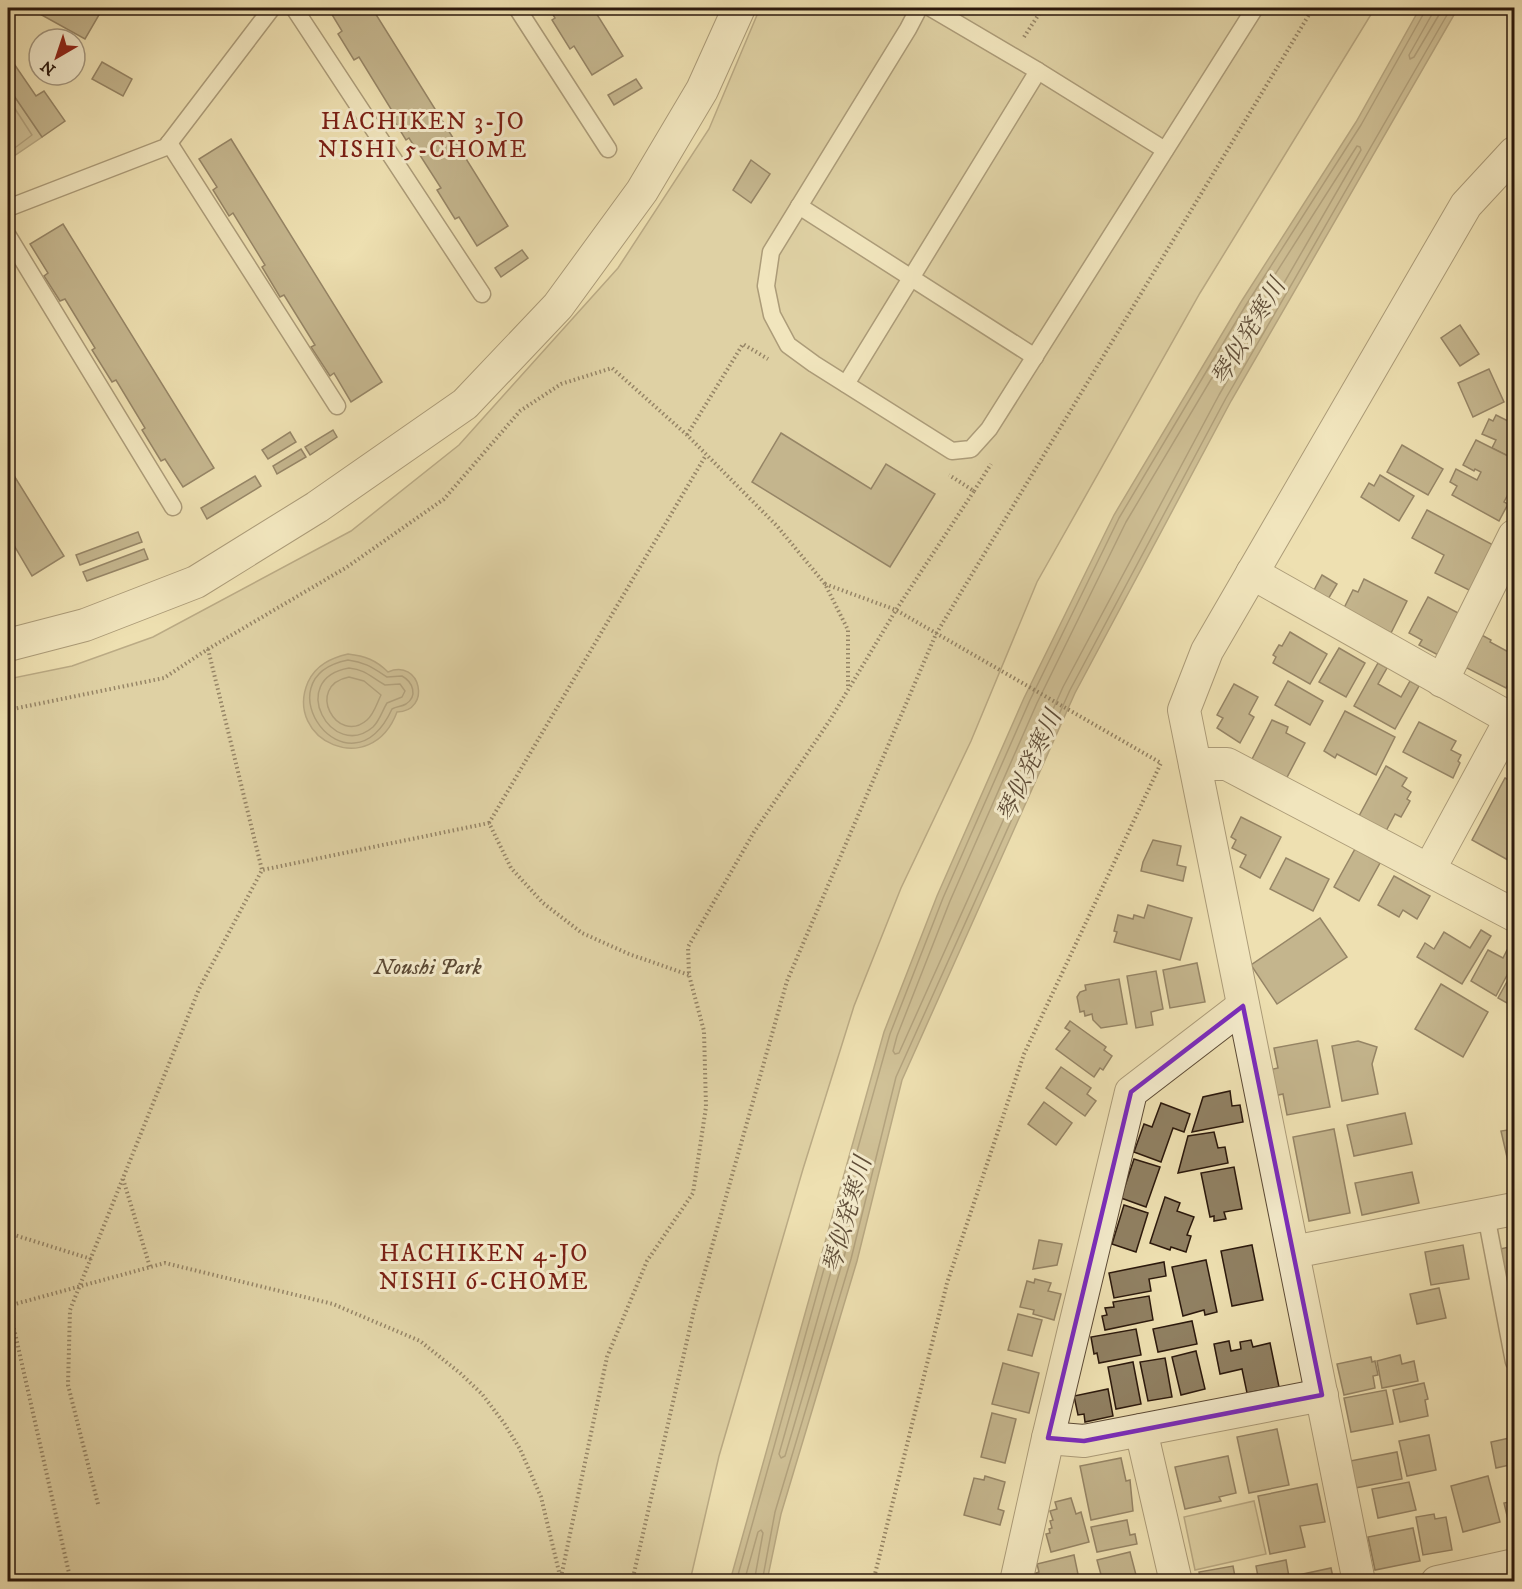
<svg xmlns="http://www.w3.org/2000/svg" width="1522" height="1589" viewBox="0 0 1522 1589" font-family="'IM FELL DW Pica','Noto Serif JP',serif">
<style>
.green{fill:#cdbe95;stroke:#7c6b50;stroke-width:1.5}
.water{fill:#ac9c79;stroke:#78674d;stroke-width:1.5}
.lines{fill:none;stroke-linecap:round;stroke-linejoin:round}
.shore{stroke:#6c5a42;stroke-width:1.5}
.building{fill:#908062;stroke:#2b180c;stroke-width:1.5}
.lane-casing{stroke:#5c4a35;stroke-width:19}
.street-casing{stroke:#5c4a35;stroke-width:34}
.path{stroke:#2b180c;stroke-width:4;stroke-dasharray:1.5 3;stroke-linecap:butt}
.lane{stroke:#f4ebcc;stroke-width:16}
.street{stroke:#f4ebcc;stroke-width:32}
.marked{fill:none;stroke:#7b2cbf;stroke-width:4.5;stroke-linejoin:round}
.labels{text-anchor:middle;stroke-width:6;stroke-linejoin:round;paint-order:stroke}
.park-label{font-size:22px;font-style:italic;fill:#5c4a35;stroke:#f4ebcc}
.neighbourhood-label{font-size:24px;letter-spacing:1.5px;fill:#7a1f14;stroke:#f4ebcc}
.water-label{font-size:24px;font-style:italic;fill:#5f4d38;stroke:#f4ebcc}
</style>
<rect width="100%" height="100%" fill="#eee0b1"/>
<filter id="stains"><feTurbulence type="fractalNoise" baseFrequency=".00333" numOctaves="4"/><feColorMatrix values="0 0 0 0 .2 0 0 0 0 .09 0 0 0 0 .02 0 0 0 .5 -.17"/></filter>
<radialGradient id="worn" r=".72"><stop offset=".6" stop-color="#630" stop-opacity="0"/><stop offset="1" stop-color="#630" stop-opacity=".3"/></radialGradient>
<g class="green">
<polygon points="760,8 1375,8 1200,293 1037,582 971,741 901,888 854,1006 803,1169 719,1456 690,1581 8,1582 8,679 72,666 153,637 351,531 459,445 618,268 709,129"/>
<polygon points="1254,1501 1266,1554 1195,1570 1184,1517"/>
</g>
<g class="water">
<polygon points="1420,8 1458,8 1231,401 1075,693 902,1080 857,1261 781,1514 767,1581 730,1581 884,1032 937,896 1024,698 1114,515 1241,302 1356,122"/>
<polygon points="8,87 42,137 8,160"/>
<path d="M348,654C365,656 376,660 388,672C421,658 432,711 397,712C371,781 283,740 308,682C316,665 331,658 348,654Z"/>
</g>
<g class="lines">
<g class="shore">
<polyline points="1432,8 1431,16 1409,55 1410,59 1414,57 1443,8"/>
<polyline points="8,98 32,135 8,153"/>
<polygon points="1357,146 1360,147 1361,150 1219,395 1063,687 899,1053 895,1054 893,1051 897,1036 950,901 1037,703 1126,522 1253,309"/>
<path d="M348,660C365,662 373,668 387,677L402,676C413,682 418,696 406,704C401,707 397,706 392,709C349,802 258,678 348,660Z"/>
<path d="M349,668C367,670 370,677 385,685L400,684L405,691L402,697L387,703C382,711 380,720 373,727C332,762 286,679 349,668Z"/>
<path d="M349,677L364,681L381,695C377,703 374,714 367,720C337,746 304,686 349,677Z"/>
<polygon points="859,1182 862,1186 844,1257 785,1456 781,1458 779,1454 856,1184"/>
<polyline points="736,1582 890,1034 943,898 1030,700 1119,518 1246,305 1361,125 1424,13 1425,8"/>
<polyline points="744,1582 758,1532 761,1530 763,1533 754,1582"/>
<polyline points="762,1582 775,1512 851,1259 896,1077 1070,690 1226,398 1451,8"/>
</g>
</g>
<g class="building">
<polygon points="29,8 103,8 85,39"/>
<polygon points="328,8 372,8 508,226 477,246 459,217 455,219 437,190 441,188 409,138 406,140 388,111 391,109 359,57 354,60 338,34 342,31"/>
<polygon points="549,8 593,8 623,56 592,75 574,46 570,49 552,20 555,18"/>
<polygon points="8,55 36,96 44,91 65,121 42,137 8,87"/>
<polygon points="102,62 132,79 123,96 92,79"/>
<polygon points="636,79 642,88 614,105 608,95"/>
<polygon points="231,139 382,382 351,402 334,373 330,376 311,347 315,345 284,295 280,297 262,267 265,265 233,213 229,216 213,190 217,187 199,159"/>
<polygon points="751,160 770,174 751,203 733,190"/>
<polygon points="63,224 214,468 183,487 165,459 161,461 142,430 145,428 116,380 112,382 92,350 95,348 65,299 60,301 44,276 48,273 30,244"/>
<polygon points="522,250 528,258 501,277 495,268"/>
<polygon points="1460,325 1479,354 1460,366 1441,338"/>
<polygon points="1489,369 1504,402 1473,417 1458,383"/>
<polygon points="1496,415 1514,424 1514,459 1492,448 1496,440 1482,434 1489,419 1493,421"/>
<polygon points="333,430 337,437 310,455 305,447"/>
<polygon points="290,432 296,442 268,459 262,450"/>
<polygon points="781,433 871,489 886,464 935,494 890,567 752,482"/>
<polygon points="1476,440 1514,459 1514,483 1504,502 1508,504 1499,521 1452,495 1457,486 1450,482 1456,469 1477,480 1481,472 1475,469 1474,471 1463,465"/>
<polygon points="1402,445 1443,469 1428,495 1387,472"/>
<polygon points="301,449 306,457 277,474 273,466"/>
<polygon points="8,466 64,556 32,576 15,547 11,550 8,544"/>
<polygon points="1380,475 1414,496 1399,521 1361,497 1369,483 1374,486"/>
<polygon points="255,476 261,486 207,519 201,508"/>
<polygon points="1427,510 1497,547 1473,592 1435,573 1444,555 1412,538"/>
<polygon points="138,532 142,542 80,565 76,555"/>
<polygon points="144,549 148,559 87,581 83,572"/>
<polygon points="1322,575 1337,584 1327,601 1313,592"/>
<polygon points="1364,579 1407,601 1391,633 1344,608 1353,590 1358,592"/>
<polygon points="1428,597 1462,615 1440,656 1419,645 1422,640 1409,633"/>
<polygon points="1290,632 1327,654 1310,684 1273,663 1276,657 1273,655 1279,645 1282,646"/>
<polygon points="1478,633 1491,640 1490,642 1514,655 1514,671 1506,688 1461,665"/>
<polygon points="1339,648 1365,663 1346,697 1319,682"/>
<polygon points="1378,663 1387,668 1378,684 1401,697 1410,681 1419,686 1395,729 1354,706"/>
<polygon points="1288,681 1323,701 1310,725 1275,705"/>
<polygon points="1234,684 1258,697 1249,714 1254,717 1240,743 1217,728 1223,718 1217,715"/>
<polygon points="1345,711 1395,737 1376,775 1337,754 1335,758 1324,751"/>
<polygon points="1272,720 1288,727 1286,733 1305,743 1284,783 1249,765"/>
<polygon points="1419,722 1456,741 1451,750 1461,755 1458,761 1460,763 1453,778 1403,752"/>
<polygon points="1386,766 1407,778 1402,786 1411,792 1407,799 1410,801 1401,817 1395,814 1386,831 1359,816"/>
<polygon points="1505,778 1514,783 1514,856 1508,860 1472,840"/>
<polygon points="1241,817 1281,837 1260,878 1240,867 1246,855 1232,848 1236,840 1231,837"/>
<polygon points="1153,840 1181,846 1177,865 1186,867 1183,881 1141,871 1143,862"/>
<polygon points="1355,849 1380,863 1359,901 1334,887"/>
<polygon points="1286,858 1329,879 1313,911 1270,889"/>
<polygon points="1394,876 1430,896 1417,919 1403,910 1399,917 1378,905"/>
<polygon points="1148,905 1192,918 1180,960 1114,942 1117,932 1114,931 1118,915 1133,919 1134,915 1144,918"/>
<polygon points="1320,918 1347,957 1277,1004 1251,965"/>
<polygon points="1481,930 1491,936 1462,984 1417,957 1425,943 1434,949 1444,932 1470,948"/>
<polygon points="1488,950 1503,958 1507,950 1514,954 1514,962 1496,996 1471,981"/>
<polygon points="1197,963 1205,1002 1170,1008 1163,970"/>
<polygon points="1514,969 1514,1007 1498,998"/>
<polygon points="1156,971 1163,1009 1151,1012 1153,1025 1136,1028 1127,976"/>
<polygon points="1119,979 1127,1024 1101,1028 1093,1020 1092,1014 1085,1016 1084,1011 1080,1012 1077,997 1080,992 1086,990 1085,985"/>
<polygon points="1441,984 1488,1012 1463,1057 1415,1029"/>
<polygon points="1070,1021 1106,1047 1104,1050 1112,1056 1103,1070 1100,1068 1094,1077 1056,1049 1070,1031 1065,1028"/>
<polygon points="1317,1040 1330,1107 1287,1115 1283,1094 1274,1096 1269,1070 1278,1068 1274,1048"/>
<polygon points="1358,1041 1377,1047 1372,1064 1378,1094 1342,1101 1332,1046"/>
<polygon points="1061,1067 1091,1088 1087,1094 1096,1101 1085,1116 1046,1088"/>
<polygon points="1230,1091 1232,1106 1240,1105 1243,1122 1192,1132 1203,1097"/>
<polygon points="1044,1102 1072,1123 1056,1145 1028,1124"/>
<polygon points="1161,1103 1190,1114 1184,1132 1173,1128 1161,1162 1134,1152 1144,1124 1152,1127"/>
<polygon points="1405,1113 1412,1144 1354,1156 1347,1125"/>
<polygon points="1334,1129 1350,1213 1309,1221 1293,1137"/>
<polygon points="1514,1129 1514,1183 1513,1183 1501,1131"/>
<polygon points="1214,1132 1218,1148 1225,1147 1228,1163 1178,1173 1188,1136"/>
<polygon points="1134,1159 1160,1167 1146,1207 1121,1198"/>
<polygon points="1234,1167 1242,1209 1224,1212 1226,1219 1214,1221 1214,1216 1210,1217 1201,1173"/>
<polygon points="1412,1172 1419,1203 1362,1215 1355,1183"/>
<polygon points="1165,1197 1180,1203 1177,1211 1194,1217 1187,1235 1191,1236 1186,1252 1171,1247 1170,1250 1150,1243"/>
<polygon points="1124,1205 1148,1213 1136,1252 1112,1244"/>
<polygon points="1039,1240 1062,1244 1057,1265 1033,1269"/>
<polygon points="1252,1245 1263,1300 1232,1306 1221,1251"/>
<polygon points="1463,1245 1469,1279 1431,1285 1425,1252"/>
<polygon points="1514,1246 1514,1296 1510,1297 1500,1249"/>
<polygon points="1206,1260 1217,1312 1205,1315 1204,1310 1183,1316 1172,1267"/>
<polygon points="1164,1262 1166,1276 1149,1279 1151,1291 1114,1298 1109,1273"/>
<polygon points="1035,1279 1051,1283 1048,1291 1061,1294 1054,1320 1033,1314 1034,1310 1020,1307 1027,1281 1034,1283"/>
<polygon points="1439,1288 1446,1318 1417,1324 1410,1294"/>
<polygon points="1149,1296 1153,1320 1105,1330 1102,1316 1107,1315 1105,1308 1114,1307 1113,1302"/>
<polygon points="1018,1314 1042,1320 1032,1356 1008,1350"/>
<polygon points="1192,1321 1197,1344 1158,1352 1153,1329"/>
<polygon points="1136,1329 1141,1355 1099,1363 1097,1353 1094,1354 1091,1337"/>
<polygon points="1251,1340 1253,1347 1270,1343 1279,1387 1247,1393 1242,1369 1220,1374 1214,1344 1229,1341 1231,1351 1241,1349 1240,1342"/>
<polygon points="1196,1351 1205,1389 1181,1395 1172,1357"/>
<polygon points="1400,1355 1402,1364 1414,1361 1418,1381 1382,1388 1377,1361"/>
<polygon points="1371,1357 1372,1362 1375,1361 1378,1375 1373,1376 1375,1388 1344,1395 1337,1364"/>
<polygon points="1165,1358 1172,1397 1148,1401 1140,1362"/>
<polygon points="1133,1362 1141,1404 1116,1409 1108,1367"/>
<polygon points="1003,1363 1039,1373 1029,1413 992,1404"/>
<polygon points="1424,1383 1428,1399 1425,1400 1428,1416 1400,1422 1393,1390"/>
<polygon points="1108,1389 1113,1416 1085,1422 1084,1414 1078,1415 1074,1396"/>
<polygon points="1386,1390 1393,1424 1351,1432 1344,1398"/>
<polygon points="992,1413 1016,1419 1005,1463 981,1457"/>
<polygon points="1277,1429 1289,1485 1249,1493 1237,1437"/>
<polygon points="1429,1435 1436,1470 1407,1476 1399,1441"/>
<polygon points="1514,1437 1514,1464 1496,1468 1491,1442"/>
<polygon points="1397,1452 1402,1479 1355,1488 1350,1461"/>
<polygon points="1228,1456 1236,1493 1219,1497 1221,1501 1185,1509 1175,1467"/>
<polygon points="1121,1458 1126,1481 1130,1480 1133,1511 1091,1520 1080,1466"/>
<polygon points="985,1476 1005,1482 998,1509 1004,1511 1000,1525 964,1515 974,1478 984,1480"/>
<polygon points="1488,1476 1500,1522 1463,1532 1451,1486"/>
<polygon points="1409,1482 1416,1510 1378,1518 1372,1489"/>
<polygon points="1317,1484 1325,1522 1300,1526 1305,1547 1270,1554 1258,1496"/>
<polygon points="1071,1498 1076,1514 1081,1512 1089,1542 1051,1552 1046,1534 1050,1533 1049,1529 1052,1528 1050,1521 1053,1520 1050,1511 1057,1509 1055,1502"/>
<polygon points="1514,1501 1514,1535 1512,1536 1504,1503"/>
<polygon points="1434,1514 1435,1519 1446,1517 1452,1550 1423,1555 1416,1517"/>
<polygon points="1127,1520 1130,1535 1135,1534 1137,1544 1097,1552 1091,1527"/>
<polygon points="1413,1528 1420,1561 1375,1570 1368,1537"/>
<polygon points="1130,1552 1136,1575 1103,1582 1097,1560"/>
<polygon points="1074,1555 1079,1579 1089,1576 1090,1582 1038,1582 1036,1573 1039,1572 1037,1564"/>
<polygon points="1286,1560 1289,1577 1331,1568 1334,1582 1259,1582 1256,1566"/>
<polygon points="1233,1566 1236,1582 1201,1582 1199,1572"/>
</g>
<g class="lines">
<defs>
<g id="lane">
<polyline points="294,8 482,294"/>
<polyline points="517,8 608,149"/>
<polyline points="919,8 908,29 771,252 766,286 772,315 788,345 814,364 952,451 971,449 989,429 1255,8"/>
<polyline points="1038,71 1165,150"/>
<polyline points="169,143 337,406"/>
<polyline points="799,206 1035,357"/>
<polyline points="8,208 166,147 272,8"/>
<polyline points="8,236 173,507"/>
<polyline points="846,384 1038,71 931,8"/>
<polyline points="1486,1215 1514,1362"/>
</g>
<g id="street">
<polyline points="1252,573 1511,719 1429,870"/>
<polyline points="8,645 85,625 196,582 317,507 465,404 558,306 642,191 702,90 739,8"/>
<polyline points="1442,681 1514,536"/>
<polyline points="1195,764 1227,764 1514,915"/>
<polyline points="1293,1252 1514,1209"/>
<polyline points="1141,1430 1176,1582"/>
<polyline points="1048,1438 1084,1441 1322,1395"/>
<polyline points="1016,1582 1048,1438 1131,1092 1243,1006"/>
<polyline points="1359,1582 1184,710 1207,651 1466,205 1514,153"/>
<polyline points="1437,1582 1514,1565"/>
</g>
</defs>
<use href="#lane" class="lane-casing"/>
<use href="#street" class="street-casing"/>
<g class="path">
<polyline points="1024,37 1043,8"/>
<polyline points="687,435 743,344 768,359"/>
<polyline points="974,491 991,464"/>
<polyline points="825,584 896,610 1161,763 1024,1054 947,1283 873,1582"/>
<polyline points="208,649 262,870"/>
<polyline points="8,710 164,678 208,649 347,567 444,499 520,411 561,384 612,368 687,435 777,526 825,584 848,630 848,688"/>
<polyline points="489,823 706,455"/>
<polyline points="123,1179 150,1267"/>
<polyline points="8,1233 91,1259"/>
<polyline points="8,1302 71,1582"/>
<polyline points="8,1306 165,1263 333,1304 420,1341 460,1373 482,1394 504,1423 520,1449 541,1497 560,1576"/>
<polyline points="98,1504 68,1385 70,1310 199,989 262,870 489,823 511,868 543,903 582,933 629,954 689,975"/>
<polyline points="560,1582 607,1357 647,1261 693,1193 706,1107 704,1031 689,975 688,947 754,832 830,720 896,610 974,491 949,475"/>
<polyline points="632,1582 694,1310 787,981 936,634 1313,8"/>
</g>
<use href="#lane" class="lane"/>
<use href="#street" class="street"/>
</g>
<path d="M0 0H1522V1589H0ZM1243,1006L1322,1395L1084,1441L1048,1438L1131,1092Z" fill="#eee0b1" fill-opacity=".55" fill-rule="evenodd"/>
<path class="marked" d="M1243,1006L1322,1395L1084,1441L1048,1438L1131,1092Z"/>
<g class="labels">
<g class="park-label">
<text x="428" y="974">Noushi Park</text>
</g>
<g class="neighbourhood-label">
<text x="423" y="129">HACHIKEN 3-JO<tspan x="423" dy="28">NISHI 5-CHOME</tspan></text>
<text x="484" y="1261">HACHIKEN 4-JO<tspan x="484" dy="28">NISHI 6-CHOME</tspan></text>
</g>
<g class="water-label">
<text transform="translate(1248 332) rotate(-59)" y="8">琴似発寒川</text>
<text transform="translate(1029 766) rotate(-65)" y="8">琴似発寒川</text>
<text transform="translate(847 1215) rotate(-74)" y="8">琴似発寒川</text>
</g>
</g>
<rect width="1522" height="1589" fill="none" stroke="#eee0b1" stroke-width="30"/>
<rect x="9" y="9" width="1504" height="1571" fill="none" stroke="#2b180c" stroke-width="3"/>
<rect x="15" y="15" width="1492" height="1559" fill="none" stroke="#2b180c" stroke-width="1.5"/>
<g transform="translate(57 57) rotate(219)"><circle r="28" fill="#f4ebcc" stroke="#a4977f" stroke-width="1.5"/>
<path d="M0-4.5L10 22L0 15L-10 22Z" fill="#8f2418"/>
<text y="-9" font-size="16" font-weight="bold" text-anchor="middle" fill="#2b180c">N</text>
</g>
<rect width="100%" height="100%" filter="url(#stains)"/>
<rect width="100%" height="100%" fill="url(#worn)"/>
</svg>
